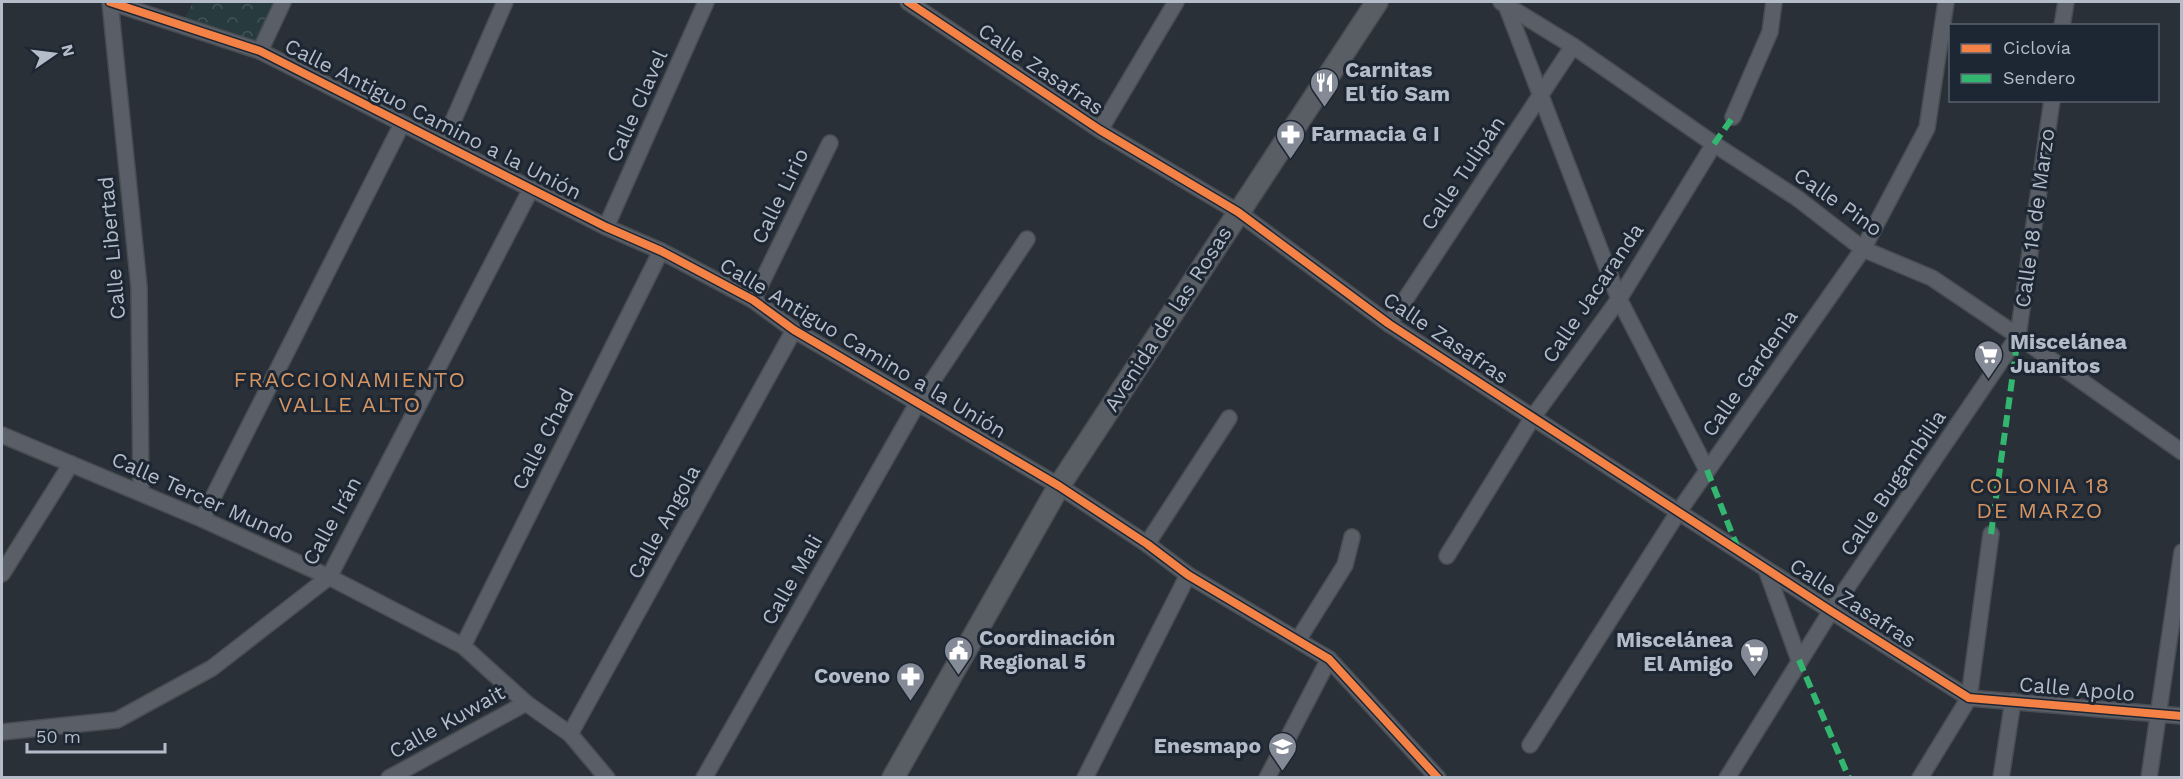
<svg xmlns="http://www.w3.org/2000/svg" width="2183" height="779" viewBox="0 0 2183 779" font-family="'Work Sans',sans-serif">
<style>
.park{fill:url(#park-crowns)}
.lines{fill:none;stroke-linecap:round;stroke-linejoin:round}
.street-casing{stroke:#484c53;stroke-width:18}
.secondary-casing{stroke:#484c53;stroke-width:24}
.street{stroke:#5a5e66;stroke-width:15}
.secondary{stroke:#595d64;stroke-width:21}
.quiet{stroke:#33b770;stroke-width:6;stroke-dasharray:12 6;stroke-linecap:butt}
.cycleway-casing{stroke:#1d2633;stroke-width:11}
.cycleway{stroke:#f48246;stroke-width:8}
.labels{text-anchor:middle;stroke-width:6;stroke-linejoin:round;paint-order:stroke}
.street-label{font-size:21px;fill:#b4bcc9;stroke:#1d2633}
.poi-label{font-size:21px;font-weight:bold;fill:#b4bcc9;stroke:#1d2633;text-anchor:start}
.neighbourhood-label{font-size:22px;letter-spacing:1.5px;fill:#d59563;stroke:#1d2633}
</style>
<defs>
<pattern id="park-crowns" width="20" height="18" patternUnits="userSpaceOnUse" patternTransform="scale(1.5)"><rect width="20" height="18" fill="#273a3e"/><path d="M2 6a3 3 0 1 1 6 0M12 15a3 3 0 1 1 6 0" fill="none" stroke="#445559"/></pattern>
</defs>
<rect width="100%" height="100%" fill="#2a3038"/>
<polygon class="park" points="193,2 281,2 259,49 182,23"/>
<g class="lines">
<defs>
<g id="street">
<polyline points="110,2 260,51 606,227 661,251 753,300 794,330 1059,486 1147,544 1188,575 1329,659 1438,778"/>
<polyline points="110,2 139,287 141,493"/>
<polyline points="908,2 1100,130 1238,212 1389,324 1831,611 1969,698 2182,716"/>
<polyline points="1501,2 1573,46 1714,144 1797,198 1863,249 1932,278 2018,336 2182,452"/>
<polyline points="1506,5 1619,299 1707,470"/>
<polyline points="2062,26 2066,2"/>
<polyline points="260,51 283,2"/>
<polyline points="1733,117 1770,32 1774,2"/>
<polyline points="1100,130 1176,2"/>
<polyline points="443,144 505,2"/>
<polyline points="606,227 706,2"/>
<polyline points="753,300 830,143"/>
<polyline points="1389,324 1573,46"/>
<polyline points="2,435 202,519 329,577 463,646 526,703 570,734 607,778"/>
<polyline points="202,519 402,124"/>
<polyline points="1147,544 1229,418"/>
<polyline points="1447,556 1533,417 1619,299 1714,144"/>
<polyline points="1766,569 1799,660"/>
<polyline points="2,574 71,464"/>
<polyline points="1298,640 1345,565 1352,537"/>
<polyline points="463,646 661,251"/>
<polyline points="2,732 117,720 212,668 329,577 531,189"/>
<polyline points="570,734 794,330"/>
<polyline points="1530,745 1679,511 1863,249 1927,128 1946,2"/>
<polyline points="389,778 526,703"/>
<polyline points="704,778 917,404 1027,239"/>
<polyline points="1085,778 1188,575"/>
<polyline points="1267,778 1329,659"/>
<polyline points="1727,778 1831,611 2018,336 2052,100"/>
<polyline points="1920,778 1969,698 1991,534"/>
<polyline points="2001,778 2013,701"/>
<polyline points="2149,778 2182,552"/>
</g>
<polyline id="secondary" points="893,778 1059,486 1377,2"/>
</defs>
<use href="#street" class="street-casing"/>
<use href="#secondary" class="secondary-casing"/>
<use href="#street" class="street"/>
<use href="#secondary" class="secondary"/>
<g class="quiet">
<polyline points="1714,144 1733,117"/>
<polyline points="1707,470 1738,549"/>
<polyline points="1991,534 2018,336"/>
<polyline points="1799,660 1849,778"/>
</g>
<defs>
<g id="cycleway">
<polyline points="110,2 260,51 606,227 661,251 753,300 794,330 1059,486 1147,544 1188,575 1329,659 1438,778"/>
<polyline points="908,2 1100,130 1238,212 1389,324 1831,611 1969,698 2182,716"/>
</g>
</defs>
<use href="#cycleway" class="cycleway-casing"/>
<use href="#cycleway" class="cycleway"/>
</g>
<defs>
<symbol id="restaurant-pin" viewBox="-11 -11 22 30"><path d="M0 17L-7.5 6A9.5 9.5 0 1 1 7.5 6Z" fill="#848b96" stroke="#1d2633"/><path d="M-5-6h1v4h1v-4h1v4h1v-4h1v5L-1.5 .5V6h-2V.5L-5-1ZM5-6V6H3V1.5H1.5Q1.5-4 5-6Z" fill="#fff"/></symbol>
<symbol id="pharmacy-pin" viewBox="-11 -11 22 30"><path d="M0 17L-7.5 6A9.5 9.5 0 1 1 7.5 6Z" fill="#848b96" stroke="#1d2633"/><path d="M-2-6h4v4h4v4h-4v4h-4v-4h-4v-4h4Z" fill="#fff"/></symbol>
<symbol id="supermarket-pin" viewBox="-11 -11 22 30"><path d="M0 17L-7.5 6A9.5 9.5 0 1 1 7.5 6Z" fill="#848b96" stroke="#1d2633"/><path d="M-6-5.5h2.5l.6 2H6L4.5 2H-2.5L-4.4-4H-6ZM-1.5 3.2a1.3 1.3 0 1 0 .1 0ZM3 3.2a1.3 1.3 0 1 0 .1 0Z" fill="#fff"/></symbol>
<symbol id="civic-pin" viewBox="-11 -11 22 30"><path d="M0 17L-7.5 6A9.5 9.5 0 1 1 7.5 6Z" fill="#848b96" stroke="#1d2633"/><path d="M-.6-6.5H3V-4.5H.6V-3L4-1V1h2V6H-6V1h2V-1L-.6-3ZM-1.2 2.5V6h2.4V2.5Z" fill="#fff"/></symbol>
<symbol id="university-pin" viewBox="-11 -11 22 30"><path d="M0 17L-7.5 6A9.5 9.5 0 1 1 7.5 6Z" fill="#848b96" stroke="#1d2633"/><path d="M0-5L7-2L0 1L-7-2ZM-4 1L0 2.5L4 1V4Q0 6-4 4Z" fill="#fff"/></symbol>
</defs>
<g fill-rule="evenodd">
<use href="#restaurant-pin" x="1308" y="66" width="33" height="45"/>
<use href="#pharmacy-pin" x="1274" y="118" width="33" height="45"/>
<use href="#supermarket-pin" x="1972" y="338" width="33" height="45"/>
<use href="#civic-pin" x="942" y="634" width="33" height="45"/>
<use href="#supermarket-pin" x="1738" y="636" width="33" height="45"/>
<use href="#pharmacy-pin" x="894" y="660" width="33" height="45"/>
<use href="#university-pin" x="1266" y="730" width="33" height="45"/>
</g>
<g class="labels">
<g class="street-label">
<text transform="translate(1041 69) rotate(34)" y="7">Calle Zasafras</text>
<text transform="translate(637 106) rotate(-66)" y="7">Calle Clavel</text>
<text transform="translate(433 119) rotate(27)" y="7">Calle Antiguo Camino a la Unión</text>
<text transform="translate(1463 173) rotate(-56)" y="7">Calle Tulipán</text>
<text transform="translate(780 196) rotate(-64)" y="7">Calle Lirio</text>
<text transform="translate(1838 202) rotate(35)" y="7">Calle Pino</text>
<text transform="translate(2035 218) rotate(-82)" y="7">Calle 18 de Marzo</text>
<text transform="translate(112 248) rotate(-95)" y="7">Calle Libertad</text>
<text transform="translate(1593 293) rotate(-56)" y="7">Calle Jacaranda</text>
<text transform="translate(1168 319) rotate(-57)" y="7">Avenida de las Rosas</text>
<text transform="translate(1446 338) rotate(34)" y="7">Calle Zasafras</text>
<text transform="translate(863 348) rotate(31)" y="7">Calle Antiguo Camino a la Unión</text>
<text transform="translate(1750 373) rotate(-55)" y="7">Calle Gardenia</text>
<text transform="translate(543 439) rotate(-63)" y="7">Calle Chad</text>
<text transform="translate(1893 483) rotate(-56)" y="7">Calle Bugambilia</text>
<text transform="translate(203 498) rotate(24)" y="7">Calle Tercer Mundo</text>
<text transform="translate(332 521) rotate(-61)" y="7">Calle Irán</text>
<text transform="translate(664 522) rotate(-61)" y="7">Calle Angola</text>
<text transform="translate(792 580) rotate(-60)" y="7">Calle Mali</text>
<text transform="translate(1853 603) rotate(33)" y="7">Calle Zasafras</text>
<text transform="translate(2077 689) rotate(5)" y="7">Calle Apolo</text>
<text transform="translate(447 722) rotate(-29)" y="7">Calle Kuwait</text>
</g>
<g class="poi-label">
<text x="1345" y="77">Carnitas<tspan x="1345" dy="24">El tío Sam</tspan></text>
<text x="1311" y="141">Farmacia G I</text>
<text x="2010" y="349">Miscelánea<tspan x="2010" dy="24">Juanitos</tspan></text>
<text x="979" y="645">Coordinación<tspan x="979" dy="24">Regional 5</tspan></text>
<text x="1733" y="647" text-anchor="end">Miscelánea<tspan x="1733" dy="24">El Amigo</tspan></text>
<text x="890" y="683" text-anchor="end">Coveno</text>
<text x="1261" y="753" text-anchor="end">Enesmapo</text>
</g>
<g class="neighbourhood-label">
<text x="350" y="387">FRACCIONAMIENTO<tspan x="350" dy="25">VALLE ALTO</tspan></text>
<text x="2040" y="493">COLONIA 18<tspan x="2040" dy="25">DE MARZO</tspan></text>
</g>
</g>
<rect width="2183" height="779" fill="none" stroke="#b4bcc9" stroke-width="6"/>
<rect x="1949" y="24" width="210" height="78" fill="#1d2633" stroke="#59626f" stroke-width="1.5"/>
<rect x="1961" y="44" width="30" height="9" fill="#f48246" stroke="#59626f" stroke-width="1.5"/>
<text x="2003" y="54" font-size="18" fill="#b4bcc9">Ciclovía</text>
<rect x="1961" y="74" width="30" height="9" fill="#33b770" stroke="#59626f" stroke-width="1.5"/>
<text x="2003" y="84" font-size="18" fill="#b4bcc9">Sendero</text>
<g transform="translate(54 54) rotate(76)" stroke="#1d2633" stroke-width="4.5" paint-order="stroke">
<path d="M0-4.5L10 22L0 15L-10 22Z" fill="#b4bcc9"/>
<text y="-9" font-size="16" font-weight="bold" text-anchor="middle" fill="#b4bcc9">N</text>
</g>
<path d="M27 743v9h138v-9" fill="none" stroke="#b4bcc9" stroke-width="3"/>
<text x="36" y="743" font-size="18" fill="#b4bcc9" stroke="#1d2633" stroke-width="4.5" paint-order="stroke">50 m</text>
</svg>
